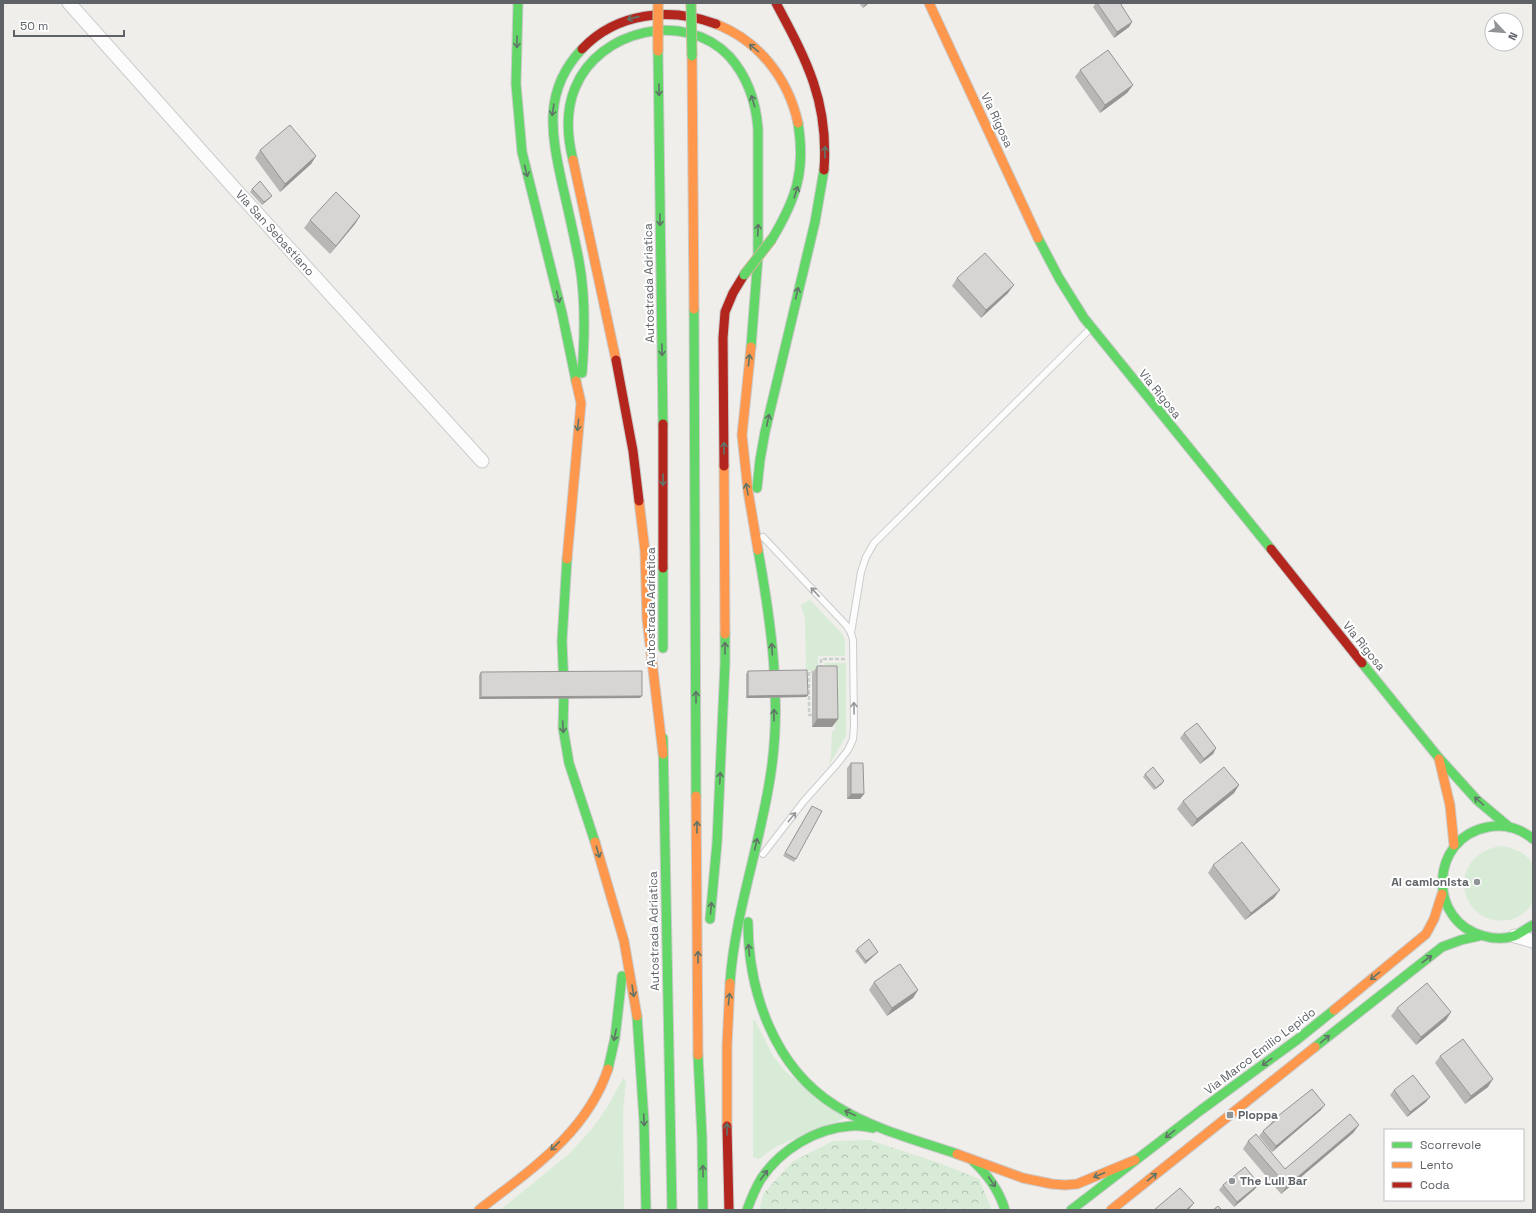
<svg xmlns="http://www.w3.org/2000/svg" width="1536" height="1213" viewBox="0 0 1536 1213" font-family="'Space Grotesk',sans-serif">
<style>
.grass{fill:#d8ebd6}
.forest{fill:url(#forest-crowns)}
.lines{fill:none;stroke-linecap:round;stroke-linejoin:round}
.lane-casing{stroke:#cbcccc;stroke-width:8}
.street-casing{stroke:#cbcccc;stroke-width:15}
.fast-casing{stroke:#cacacb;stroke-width:11}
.slow-casing{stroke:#cacacb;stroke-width:11}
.jam-casing{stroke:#cacacb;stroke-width:11}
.path{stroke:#cacfcc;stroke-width:2.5;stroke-dasharray:4 2;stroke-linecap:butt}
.lane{stroke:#fdfcfc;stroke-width:6}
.street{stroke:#fdfcfc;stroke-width:13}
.fast{stroke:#63d668;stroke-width:9}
.slow{stroke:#ff974d;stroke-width:9}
.jam{stroke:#b3261e;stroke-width:9}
.fast-bridge-casing{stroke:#c8b996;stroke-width:11;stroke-linecap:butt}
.slow-bridge-casing{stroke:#c8b996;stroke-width:11;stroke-linecap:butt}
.fast-bridge{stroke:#63d668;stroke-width:9}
.slow-bridge{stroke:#ff974d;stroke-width:9}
.wall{fill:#b8b7b5}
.shaded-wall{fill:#969594}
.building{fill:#d6d5d3;stroke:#969594}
.oneway{stroke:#607468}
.oneway2{stroke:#96999c}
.poi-dot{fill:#919496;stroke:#fff;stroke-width:1.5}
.labels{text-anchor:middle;stroke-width:4;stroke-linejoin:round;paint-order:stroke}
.street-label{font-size:12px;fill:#5f6368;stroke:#fff}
.poi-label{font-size:12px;font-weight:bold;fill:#5f6368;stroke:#fff;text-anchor:start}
</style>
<defs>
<pattern id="forest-crowns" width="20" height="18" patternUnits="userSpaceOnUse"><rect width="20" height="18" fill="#d8ebd6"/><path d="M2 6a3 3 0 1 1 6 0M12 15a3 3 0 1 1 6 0" fill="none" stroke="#b2c2b1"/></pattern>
</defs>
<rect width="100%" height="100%" fill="#efeeea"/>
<g class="grass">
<polygon points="810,600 843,635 845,641 845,656 818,656 818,671 806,671 805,619 801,605"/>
<polygon points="825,663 846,663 846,736 828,767 831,757 832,731 835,731 835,670 825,670"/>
<path d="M1501,846C1514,848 1527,853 1533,865V902C1529,910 1519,918 1509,920C1458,928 1444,855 1501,846Z"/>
<polygon points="753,1020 755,1020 773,1056 786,1072 845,1118 777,1146 759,1159 753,1157"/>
<polygon points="623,1078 626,1081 623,1112 624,1210 500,1210 569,1154 591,1130 608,1106"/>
</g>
<polygon class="forest" points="869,1140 942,1164 979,1179 992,1210 759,1210 764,1193 792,1162 833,1141"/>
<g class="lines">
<defs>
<g id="lane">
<polyline points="763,537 846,625 851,633 853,640 854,726 853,739 848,750 837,764 804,801 763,854"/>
<polyline points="851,633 861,572 866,557 874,543 1090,329"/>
</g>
<g id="street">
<polyline points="69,3 235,189 482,461"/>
<polyline points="1515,936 1533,941"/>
</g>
<g id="fast">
<polyline points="518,3 516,84 522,152 562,313 576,381"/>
<polyline points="658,51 663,424"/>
<path d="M573,160C567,136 566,110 575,88C599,29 685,10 729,56C747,76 756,102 758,129V257L751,347"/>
<polyline points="1038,238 1059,278 1084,318 1271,549"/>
<path d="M772,239C796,199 806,171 798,123"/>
<polyline points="694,309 696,796"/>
<path d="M582,373C585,335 586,298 579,261C574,235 568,209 562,183C551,133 543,90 582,49"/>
<polyline points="757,488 760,460 765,432 815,222 824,170"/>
<polyline points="567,559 562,641 564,688 563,728 569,763 595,842"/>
<polyline points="663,568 663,648"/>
<polyline points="1362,663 1439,758 1477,800 1509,827"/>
<polyline points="663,738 672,1210"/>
<path d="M1533,839C1520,828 1504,824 1488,827C1429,838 1427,922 1484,936C1494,939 1505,939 1514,936C1521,933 1527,928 1533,925"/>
<polyline points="710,919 717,843 725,663 725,634"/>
<path d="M748,922C748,991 774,1068 836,1106C873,1129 916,1140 957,1154"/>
<path d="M730,983C735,911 761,843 771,772C782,699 771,622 758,550"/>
<polyline points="637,1016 644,1121 646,1210"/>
<polyline points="1315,1047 1442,947 1461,940 1479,936"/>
<polyline points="698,1055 702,1138 703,1210"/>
<polyline points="608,1069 615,1038 622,976"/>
<path d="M973,1161C988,1175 999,1190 1005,1210"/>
<path d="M747,1210C751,1199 755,1189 761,1179C780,1150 816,1128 851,1126C859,1125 866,1127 873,1128"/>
<polyline points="1071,1210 1201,1110 1298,1039 1334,1010"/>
</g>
<g id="slow">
<polyline points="929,3 1038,238"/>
<path d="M716,24C759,41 788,78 798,123"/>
<polyline points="692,56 694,309"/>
<polyline points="573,160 616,360"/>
<polyline points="751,347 742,435 748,491 758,550"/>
<polyline points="724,466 725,634"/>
<polyline points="639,501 645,551 647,619 663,754"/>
<polyline points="567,559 581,403 576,381"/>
<polyline points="1439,759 1450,805 1454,845"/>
<polyline points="696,796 698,1055"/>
<polyline points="595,842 624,941 637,1016"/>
<polyline points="1334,1010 1426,934 1434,919 1442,894"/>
<polyline points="727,1126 727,1046 730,983"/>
<polyline points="957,1154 1023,1178 1052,1184 1065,1185 1077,1184 1135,1160"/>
<path d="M479,1210C530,1170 586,1134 608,1069"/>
<polyline points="1111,1210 1315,1047"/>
</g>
<g id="jam">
<path d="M776,3C807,61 829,102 824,170"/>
<path d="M582,49C617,12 670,7 716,24"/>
<polyline points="616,360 633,451 639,501"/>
<polyline points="663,424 663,568"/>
<polyline points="724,466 723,338 725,312 733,293 744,275"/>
<polyline points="1271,549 1362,663"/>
<polyline points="727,1126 729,1210"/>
</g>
</defs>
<use href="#lane" class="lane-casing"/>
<use href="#street" class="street-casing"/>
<use href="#fast" class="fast-casing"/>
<use href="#slow" class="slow-casing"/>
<use href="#jam" class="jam-casing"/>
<g class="path">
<polyline points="821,669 821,659 845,659"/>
<polyline points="812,715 809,715 809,672 815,672"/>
</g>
<use href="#lane" class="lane"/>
<use href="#street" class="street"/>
<use href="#fast" class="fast"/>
<use href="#slow" class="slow"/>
<use href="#jam" class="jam"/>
<defs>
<g id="fast-bridge">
<polyline points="691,3 692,56"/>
<polyline points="744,275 772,239"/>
</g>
<polyline id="slow-bridge" points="658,3 658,51"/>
</defs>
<use href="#fast-bridge" class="fast-bridge-casing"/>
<use href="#slow-bridge" class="slow-bridge-casing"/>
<use href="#fast-bridge" class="fast-bridge"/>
<use href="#slow-bridge" class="slow-bridge"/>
</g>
<g class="wall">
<polygon points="859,3 869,3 863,8"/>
<polygon points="1096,3 1120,3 1132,22 1129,27 1114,38 1093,7"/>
<polygon points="1080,70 1133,85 1127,93 1100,113 1075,77"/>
<polygon points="260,150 316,156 311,164 280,192 255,158"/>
<polygon points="252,189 270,198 262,205 250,192"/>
<polygon points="360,216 355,224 330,254 304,228 310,220"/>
<polygon points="957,278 1008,293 981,318 952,286"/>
<polygon points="817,666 838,719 832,727 812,727 812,674"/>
<polygon points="748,671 808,695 806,697 746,698 746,674"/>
<polygon points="481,672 640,698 479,699 479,675"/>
<polygon points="1184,733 1216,748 1213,754 1200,764 1180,738"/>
<polygon points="851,763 864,794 860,799 847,799 847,768"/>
<polygon points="1145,774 1162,784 1154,790 1143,777"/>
<polygon points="1239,785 1234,793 1192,827 1177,809 1183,801"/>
<polygon points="812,806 796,859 794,862 783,856"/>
<polygon points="1213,865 1274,898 1245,920 1208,873"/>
<polygon points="857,949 876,954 865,964 855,951"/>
<polygon points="874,982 918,990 913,998 887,1016 869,990"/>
<polygon points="1397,1008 1451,1012 1446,1020 1416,1045 1391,1016"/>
<polygon points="1440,1056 1488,1087 1465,1104 1435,1063"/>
<polygon points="1394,1090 1426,1102 1407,1117 1390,1095"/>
<polygon points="1321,1110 1272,1152 1259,1136 1263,1131 1270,1124 1274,1119"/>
<polygon points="1359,1125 1353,1133 1281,1194 1243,1149 1248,1141 1285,1169"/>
<polygon points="1223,1185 1255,1189 1234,1207 1219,1190"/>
</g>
<g class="shaded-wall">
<polygon points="866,3 869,3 863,8"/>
<polygon points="1132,22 1129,27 1114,38 1117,32"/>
<polygon points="1133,85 1127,93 1100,113 1105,105"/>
<polygon points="316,156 311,164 280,192 285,184"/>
<polygon points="272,196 270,198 262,205 264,202"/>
<polygon points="360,216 355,224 330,254 336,246"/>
<polygon points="1014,285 1008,293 981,318 986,310"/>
<polygon points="808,695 806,697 746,698 748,696"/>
<polygon points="642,696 640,698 479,699 481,697"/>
<polygon points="817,719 838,719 832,727 812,727"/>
<polygon points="1216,748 1213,754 1200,764 1204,759"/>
<polygon points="1164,781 1162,784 1154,790 1156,788"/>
<polygon points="1239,785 1234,793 1192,827 1197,819"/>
<polygon points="851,794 864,794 860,799 847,799"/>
<polygon points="1280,890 1274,898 1245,920 1251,913"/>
<polygon points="878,952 876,954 865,964 866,961"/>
<polygon points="918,990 913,998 887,1016 892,1008"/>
<polygon points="1451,1012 1446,1020 1416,1045 1421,1037"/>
<polygon points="1493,1079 1488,1087 1465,1104 1471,1096"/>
<polygon points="1430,1097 1426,1102 1407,1117 1410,1112"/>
<polygon points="1325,1105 1321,1110 1272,1152 1276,1146"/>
<polygon points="1359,1125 1353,1133 1281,1194 1287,1186"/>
<polygon points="1259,1184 1255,1189 1234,1207 1237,1202"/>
<polygon points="1194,1203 1190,1208 1188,1210 1186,1210"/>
</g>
<g class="building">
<polygon points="1097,3 1120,3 1132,22 1117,32"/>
<polygon points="1108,50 1133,85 1105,105 1080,70"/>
<polygon points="290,125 316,156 285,184 260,150"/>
<polygon points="260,181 272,196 264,202 252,189"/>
<polygon points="336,192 360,216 336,246 310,220"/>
<polygon points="985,253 1014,285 986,310 957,278"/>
<polygon points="817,666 837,666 838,719 817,719"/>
<polygon points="807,670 808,695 748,696 748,671"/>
<polygon points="642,671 642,696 481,697 481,672"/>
<polygon points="1197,723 1216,748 1204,759 1184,733"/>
<polygon points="851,763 863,763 864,794 851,794"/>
<polygon points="1153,767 1164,781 1156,788 1145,774"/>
<polygon points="1224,767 1239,785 1197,819 1183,801"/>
<polygon points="812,806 822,811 796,859 785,853"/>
<polygon points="1242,842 1280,890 1251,913 1213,865"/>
<polygon points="869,939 878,952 866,961 857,949"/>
<polygon points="900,964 918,990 892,1008 874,982"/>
<polygon points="1427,983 1451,1012 1421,1037 1397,1008"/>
<polygon points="1463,1039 1493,1079 1471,1096 1440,1056"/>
<polygon points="1413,1075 1430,1097 1410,1112 1394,1090"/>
<polygon points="1312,1089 1325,1105 1276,1146 1263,1131 1275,1121 1274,1119"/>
<polygon points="1350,1114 1359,1125 1287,1186 1248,1141 1256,1134 1285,1169"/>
<polygon points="1245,1167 1259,1184 1237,1202 1223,1185"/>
<polygon points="1180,1188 1194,1203 1186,1210 1154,1210"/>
<polygon points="1218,1206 1222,1210 1213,1210"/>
</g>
<defs><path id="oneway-shaft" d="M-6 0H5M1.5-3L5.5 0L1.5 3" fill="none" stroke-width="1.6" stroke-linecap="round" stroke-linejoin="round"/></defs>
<g class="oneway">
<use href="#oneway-shaft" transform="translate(633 18) rotate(167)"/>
<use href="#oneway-shaft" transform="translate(517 42) rotate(91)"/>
<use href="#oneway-shaft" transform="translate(754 48) rotate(-141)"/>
<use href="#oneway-shaft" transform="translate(659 90) rotate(89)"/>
<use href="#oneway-shaft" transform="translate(753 101) rotate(-107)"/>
<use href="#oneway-shaft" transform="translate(553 110) rotate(99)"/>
<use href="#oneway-shaft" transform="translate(825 152) rotate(-89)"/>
<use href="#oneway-shaft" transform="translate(526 171) rotate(76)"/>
<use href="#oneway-shaft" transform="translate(796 192) rotate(-72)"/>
<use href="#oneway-shaft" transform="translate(660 220) rotate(89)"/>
<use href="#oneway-shaft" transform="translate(758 230) rotate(-87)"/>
<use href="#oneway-shaft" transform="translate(797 293) rotate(-77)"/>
<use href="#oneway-shaft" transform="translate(558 297) rotate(76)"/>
<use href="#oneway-shaft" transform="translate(662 350) rotate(89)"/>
<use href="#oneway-shaft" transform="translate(749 360) rotate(-84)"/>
<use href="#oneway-shaft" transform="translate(768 420) rotate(-78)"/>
<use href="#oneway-shaft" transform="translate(578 425) rotate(96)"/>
<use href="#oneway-shaft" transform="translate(724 448) rotate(-90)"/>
<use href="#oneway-shaft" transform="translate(663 480) rotate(90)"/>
<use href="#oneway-shaft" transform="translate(747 489) rotate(-100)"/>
<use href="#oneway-shaft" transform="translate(725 648) rotate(-90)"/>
<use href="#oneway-shaft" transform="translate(772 649) rotate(-94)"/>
<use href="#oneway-shaft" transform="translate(696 697) rotate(-90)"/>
<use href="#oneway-shaft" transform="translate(774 715) rotate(-89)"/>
<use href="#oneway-shaft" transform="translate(563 727) rotate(87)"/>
<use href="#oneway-shaft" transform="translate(720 778) rotate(-87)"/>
<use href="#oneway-shaft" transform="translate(1479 801) rotate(-138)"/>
<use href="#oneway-shaft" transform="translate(697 827) rotate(-90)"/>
<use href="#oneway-shaft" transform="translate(756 844) rotate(-77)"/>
<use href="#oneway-shaft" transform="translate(598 852) rotate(73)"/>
<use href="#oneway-shaft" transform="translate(711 908) rotate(-85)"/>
<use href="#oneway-shaft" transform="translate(749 950) rotate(-95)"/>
<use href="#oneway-shaft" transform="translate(698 957) rotate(-90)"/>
<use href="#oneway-shaft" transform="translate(1427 959) rotate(-37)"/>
<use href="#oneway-shaft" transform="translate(1375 976) rotate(141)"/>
<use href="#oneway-shaft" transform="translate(633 991) rotate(81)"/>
<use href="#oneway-shaft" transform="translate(729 999) rotate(-84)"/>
<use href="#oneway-shaft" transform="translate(615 1035) rotate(102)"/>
<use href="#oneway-shaft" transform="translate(1325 1039) rotate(-39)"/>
<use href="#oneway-shaft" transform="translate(1267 1062) rotate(144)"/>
<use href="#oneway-shaft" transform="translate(850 1113) rotate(-155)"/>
<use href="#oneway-shaft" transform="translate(644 1120) rotate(87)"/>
<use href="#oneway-shaft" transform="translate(727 1129) rotate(-91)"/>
<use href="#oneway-shaft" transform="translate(1170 1134) rotate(142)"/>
<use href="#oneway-shaft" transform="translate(555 1146) rotate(136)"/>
<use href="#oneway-shaft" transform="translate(703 1171) rotate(-91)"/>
<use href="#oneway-shaft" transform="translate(764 1175) rotate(-53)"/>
<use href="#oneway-shaft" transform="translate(1099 1175) rotate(157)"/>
<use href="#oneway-shaft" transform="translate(1152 1177) rotate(-39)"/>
<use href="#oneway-shaft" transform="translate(992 1182) rotate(56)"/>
</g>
<g class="oneway2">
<use href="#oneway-shaft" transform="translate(815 592) rotate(-133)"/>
<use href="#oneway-shaft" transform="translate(854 708) rotate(-91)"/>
<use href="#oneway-shaft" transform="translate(792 817) rotate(-51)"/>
</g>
<g class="poi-dot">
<circle cx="1477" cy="882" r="4"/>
<rect x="1226" y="1111" width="8" height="8" rx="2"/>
<circle cx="1232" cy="1181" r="4"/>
</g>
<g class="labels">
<g class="street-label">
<text transform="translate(997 120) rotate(65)" y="4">Via Rigosa</text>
<text transform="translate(275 233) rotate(48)" y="4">Via San Sebastiano</text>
<text transform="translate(649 283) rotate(-91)" y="4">Autostrada Adriatica</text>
<text transform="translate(1160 394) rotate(51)" y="4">Via Rigosa</text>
<text transform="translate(651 607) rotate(-90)" y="4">Autostrada Adriatica</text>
<text transform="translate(1364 646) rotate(51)" y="4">Via Rigosa</text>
<text transform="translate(654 931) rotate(-91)" y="4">Autostrada Adriatica</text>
<text transform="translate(1260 1051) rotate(-37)" y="4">Via Marco Emilio Lepido</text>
</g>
<g class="poi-label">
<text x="1469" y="886" text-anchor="end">Al camionista</text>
<text x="1238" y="1119">Pioppa</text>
<text x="1240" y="1185">The Lull Bar</text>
</g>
</g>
<rect width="1536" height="1213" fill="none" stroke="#5f6368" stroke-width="8"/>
<rect x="1384" y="1129" width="140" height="72" fill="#ffffff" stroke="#bfc1c3"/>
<rect x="1392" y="1142" width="20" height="6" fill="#63d668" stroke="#bfc1c3"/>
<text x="1420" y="1149" font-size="12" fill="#5f6368">Scorrevole</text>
<rect x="1392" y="1162" width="20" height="6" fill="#ff974d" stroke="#bfc1c3"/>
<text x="1420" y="1169" font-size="12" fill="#5f6368">Lento</text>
<rect x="1392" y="1182" width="20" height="6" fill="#b3261e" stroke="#bfc1c3"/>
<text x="1420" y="1189" font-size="12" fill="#5f6368">Coda</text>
<g transform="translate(1504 32) rotate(116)"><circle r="19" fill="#ffffff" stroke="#bfc1c3"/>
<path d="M0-3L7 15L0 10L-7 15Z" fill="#919496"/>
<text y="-6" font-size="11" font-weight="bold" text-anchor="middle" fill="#5f6368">N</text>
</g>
<path d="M14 30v6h110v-6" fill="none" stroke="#5f6368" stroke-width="2"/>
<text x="20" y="30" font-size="12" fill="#5f6368" stroke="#ffffff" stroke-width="3" paint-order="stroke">50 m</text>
</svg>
